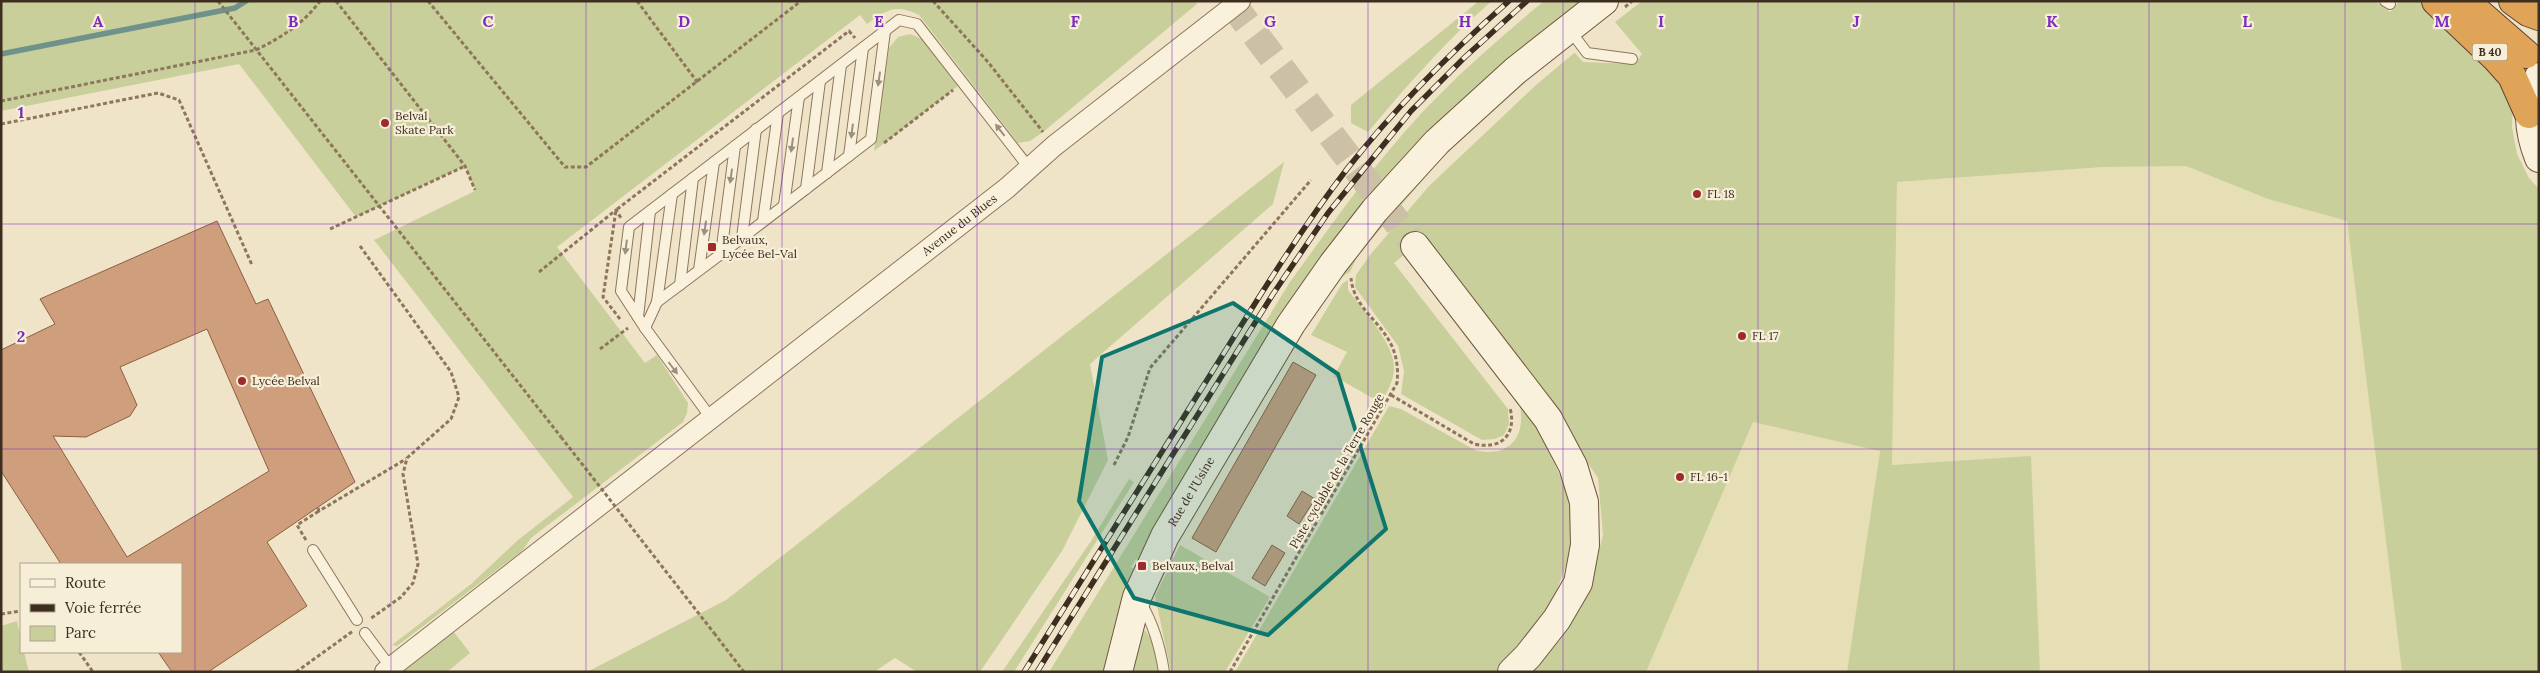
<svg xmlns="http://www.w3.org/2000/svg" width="2540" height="673" viewBox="0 0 2540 673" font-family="Lora,serif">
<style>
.farmland{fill:#e6deb5}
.green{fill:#c9cf9b}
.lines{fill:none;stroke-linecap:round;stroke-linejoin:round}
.stream{stroke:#6f938a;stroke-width:5.5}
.building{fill:#cf9f7d;stroke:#8d5f41;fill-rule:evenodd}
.secondary-tunnel{stroke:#ccc0a6;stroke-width:28;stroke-dasharray:28 14;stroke-linecap:butt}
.lane-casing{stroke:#8d765c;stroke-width:12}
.street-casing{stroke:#8d765c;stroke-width:22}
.secondary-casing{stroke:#6f573f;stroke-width:30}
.highway-casing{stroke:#5b4430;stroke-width:30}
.path{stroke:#8d765c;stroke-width:3;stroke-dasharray:4 2.5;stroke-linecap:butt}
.lane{stroke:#faf1dc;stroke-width:10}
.street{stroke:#faf1dc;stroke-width:20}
.secondary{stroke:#faf1dc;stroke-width:28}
.highway{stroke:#e0a458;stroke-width:28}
.rail-casing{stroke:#3d2e20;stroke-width:5.5}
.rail{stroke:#f7eed8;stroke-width:4;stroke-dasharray:11;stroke-linecap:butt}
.path-bridge{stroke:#8d765c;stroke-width:3;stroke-dasharray:4 2.5;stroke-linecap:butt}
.oneway{fill:#9c907e}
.marked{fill:#0f766e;fill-opacity:0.2;stroke:#0f766e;stroke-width:4;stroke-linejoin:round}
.grid{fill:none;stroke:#7b2cbf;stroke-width:1;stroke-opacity:0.55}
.poi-dot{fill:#9e2a2b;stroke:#f7eed8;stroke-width:2}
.labels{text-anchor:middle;stroke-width:4.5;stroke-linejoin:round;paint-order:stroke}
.shield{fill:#f7eed8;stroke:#756857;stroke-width:1}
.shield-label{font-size:11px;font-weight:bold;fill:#3d2e20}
.poi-label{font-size:12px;fill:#3d2e20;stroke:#f7eed8;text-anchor:start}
.street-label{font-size:12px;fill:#3d2e20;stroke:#f7eed8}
.grid-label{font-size:16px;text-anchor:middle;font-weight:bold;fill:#7b2cbf;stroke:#f7eed8;stroke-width:4.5;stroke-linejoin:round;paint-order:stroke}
</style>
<rect width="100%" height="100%" fill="#f0e4c8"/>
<g class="farmland">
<polygon points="2186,166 2268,199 2347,221 2402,672 2040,672 2031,457 1892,465 1897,182 2103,167"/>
<polygon points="1753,422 1880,450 1847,672 1646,672"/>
</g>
<g class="green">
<path d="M1,1H1195L1197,4L1043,132L1030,141L1018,143L919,15C895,4 888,9 867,24L860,15L557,247L645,363L657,355L688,403L687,413L683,422L531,538L522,551L397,646L392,645L471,584L518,540L573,497L374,240L475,191L465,166L356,217L239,64L1,111Z"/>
<path d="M1479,1H1492C1446,40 1407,86 1368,132L1351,123V105Z"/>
<path d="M1544,1H1584L1280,318L1209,435L1141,561L1136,559L1131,567L1136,570L1113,631L1103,672H1049L1290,282C1337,217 1383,151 1439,95C1472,62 1508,31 1544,1Z"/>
<polygon points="1642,1 2375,1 2390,12 2398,3 2397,1 2427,1 2494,63 2513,101 2512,127 2517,154 2529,178 2539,189 2539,672 2402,672 2347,221 2268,199 2186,166 2103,167 1897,182 1892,465 2031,456 2040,672 1847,672 1880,451 1753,422 1646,672 1530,672 1560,640 1589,590 1603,535 1598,478 1539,392 1405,254 1394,263 1508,409 1509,424 1504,435 1495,439 1482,440 1401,394 1404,371 1398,346 1355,287 1356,275 1370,255 1429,186 1536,85 1573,54 1575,53 1583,62 1635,64 1642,54 1615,22"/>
<polygon points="910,34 922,39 958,86 874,151 889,48 898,37"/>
<polygon points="1565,47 1448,151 1358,255 1350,272 1342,277 1303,330 1341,268 1443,148 1519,78"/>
<polygon points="1284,162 1273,204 1090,364 1108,460 1062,551 980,672 917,672 895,658 874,672 587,672 726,600"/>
<path d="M1348,280V290C1363,310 1396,345 1394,370C1393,382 1387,392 1381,403L1334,376L1347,352L1311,335L1342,284Z"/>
<path d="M1520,405L1536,424L1567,491L1574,544L1551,606L1525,645L1495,672H1235L1389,406L1401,409L1475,450C1508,458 1526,439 1520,405Z"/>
<polygon points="1129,479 1134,482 1014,672 1002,672 1091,541"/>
<polygon points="1180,545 1270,597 1225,672 1171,672 1155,596"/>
<polygon points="17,621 21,640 21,652 24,652 29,672 1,672 1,626"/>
<polygon points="1145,630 1154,644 1158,672 1130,672 1138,641"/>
<polygon points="454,632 470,653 447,672 402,672"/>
</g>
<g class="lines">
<polyline class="stream" points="1,54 235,8 246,1"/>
</g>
<g class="building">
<path d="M217,221L256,304L268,299L355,482L267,542L307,606L208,672H172L158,652H181V564H61L1,471V350L55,324L40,299ZM207,329L269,471L127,557L53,436L86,437L130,416L137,405L120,367Z"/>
<polygon points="1293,362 1316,375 1216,552 1192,538"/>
<polygon points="1302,491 1315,499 1299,524 1287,516"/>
<polygon points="1272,545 1285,553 1265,586 1252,578"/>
</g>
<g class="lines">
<polyline class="secondary-tunnel" points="1230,1 1415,246"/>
<defs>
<g id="lane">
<polyline points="2385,1 2390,4"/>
<polyline points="1569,29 1587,53 1632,59"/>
<polyline points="849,156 863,48"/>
<polyline points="827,173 841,65"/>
<polyline points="806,189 820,81"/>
<polyline points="784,205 799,97"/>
<polyline points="763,221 778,113"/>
<polyline points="742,238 756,129"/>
<polyline points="721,254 871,139 885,31"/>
<polyline points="699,270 714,162"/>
<polyline points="680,285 693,178"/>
<polyline points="657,302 672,194"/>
<polyline points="638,317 650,211"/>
<polyline points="645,328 657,302 721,254 735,146 899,20 917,24 1030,169"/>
<polyline points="711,418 645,328 621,291 629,227 735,146"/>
<polyline points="313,550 357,620"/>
<path d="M1141,603C1154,625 1160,646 1164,672"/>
<polyline points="365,633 391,668"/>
</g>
<g id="street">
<path id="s1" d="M385,672L1007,188L1054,146L1240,1"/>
</g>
<g id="secondary">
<path d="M2539,77C2526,105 2528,130 2539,158"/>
<polyline points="1415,246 1548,419 1573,466 1584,502 1585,545 1578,583 1557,619 1528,656 1512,672"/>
<path id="s2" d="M1118,672L1137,597L1165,536L1291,324L1333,264L1375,210L1437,142L1515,71L1604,1"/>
</g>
<g id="highway">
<polyline points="2436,1 2495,57 2512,76 2529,114"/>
<polyline points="2465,1 2526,54"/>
<polyline points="2513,1 2528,12 2539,16"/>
</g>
</defs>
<use href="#lane" class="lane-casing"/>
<use href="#street" class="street-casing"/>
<use href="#secondary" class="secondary-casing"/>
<use href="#highway" class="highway-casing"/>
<g class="path">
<polyline points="218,1 561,437"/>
<polyline points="336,1 465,166 475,190"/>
<polyline points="428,1 565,167 586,167 801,1"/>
<polyline points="637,1 698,83"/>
<polyline points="933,1 988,62 1043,132"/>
<polyline points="1625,7 1632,1"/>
<path d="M1,101L256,50C282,37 303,24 320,1"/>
<polyline points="1,124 158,93 179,100 252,265"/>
<polyline points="884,143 953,90"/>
<polyline points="330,229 465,166"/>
<polyline points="360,246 451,372 459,397 451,419 407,458 403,474 418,564 413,583 401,597 370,619"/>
<polyline points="539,272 616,210 621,218"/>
<polyline points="620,319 603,297 616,210 849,31 855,38"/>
<polyline points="600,349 628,328"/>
<path d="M1391,395L1474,444C1501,450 1517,435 1510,408"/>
<polyline points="1114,465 1128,437 1150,368 1311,180"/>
<polyline points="318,508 319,511 406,459"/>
<polyline points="306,540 297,525 319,511"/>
<polyline points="1,614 21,611"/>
<polyline points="714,633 744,672"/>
<polyline points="79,652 93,672"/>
<polyline points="296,672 353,631"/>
<path d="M1230,672L1397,383C1403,326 1355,320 1351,278"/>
</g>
<use href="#lane" class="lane"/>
<use href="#street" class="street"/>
<use href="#secondary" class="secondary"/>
<use href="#highway" class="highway"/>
<defs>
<g id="rail">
<path d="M1024,672C1081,581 1138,490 1195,399C1244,322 1291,242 1347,169C1395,108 1450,53 1509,1"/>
<polyline points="1037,672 1273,294 1328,213 1411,111 1465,57 1527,1"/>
</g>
</defs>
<use href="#rail" class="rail-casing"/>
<use href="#rail" class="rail"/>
<polyline class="path-bridge" points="561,437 714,633"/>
</g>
<defs><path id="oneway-solid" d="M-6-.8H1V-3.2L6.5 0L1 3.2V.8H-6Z" transform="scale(1.25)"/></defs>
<g class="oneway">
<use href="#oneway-solid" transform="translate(879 79) rotate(98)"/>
<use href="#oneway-solid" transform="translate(1000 130) rotate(-128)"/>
<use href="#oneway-solid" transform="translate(852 131) rotate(97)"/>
<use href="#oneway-solid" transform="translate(792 145) rotate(98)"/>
<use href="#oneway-solid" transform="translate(731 176) rotate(98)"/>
<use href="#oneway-solid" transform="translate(705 228) rotate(98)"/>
<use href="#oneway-solid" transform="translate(626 247) rotate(97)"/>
<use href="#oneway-solid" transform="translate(673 368) rotate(53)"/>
</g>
<path class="marked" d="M1233,303L1338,374L1386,529L1268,635L1134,598L1079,501L1102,357Z"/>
<path class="grid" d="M195,1V672M391,1V672M586,1V672M782,1V672M977,1V672M1172,1V672M1368,1V672M1563,1V672M1758,1V672M1954,1V672M2149,1V672M2345,1V672M1,224H2539M1,449H2539"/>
<g class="poi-dot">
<circle cx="385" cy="123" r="5"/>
<circle cx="1697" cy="194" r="5"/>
<rect x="707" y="242" width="10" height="10" rx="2.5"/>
<circle cx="1742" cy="336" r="5"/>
<circle cx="242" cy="381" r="5"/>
<circle cx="1680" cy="477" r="5"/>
<rect x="1137" y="561" width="10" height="10" rx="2.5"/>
</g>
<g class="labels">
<rect class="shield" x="2472.5" y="43.5" width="35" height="17" rx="4"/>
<g class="shield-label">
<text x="2490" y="56">B 40</text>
</g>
<g class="poi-label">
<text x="395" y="120">Belval<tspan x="395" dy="14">Skate Park</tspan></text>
<text x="1707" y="198">FL 18</text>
<text x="722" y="244">Belvaux,<tspan x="722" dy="14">Lycée Bel-Val</tspan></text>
<text x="1752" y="340">FL 17</text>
<text x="252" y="385">Lycée Belval</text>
<text x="1690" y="481">FL 16-1</text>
<text x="1152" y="570">Belvaux, Belval</text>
</g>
<g class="street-label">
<text dy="4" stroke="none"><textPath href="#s1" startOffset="728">Avenue du Blues</textPath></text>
<text transform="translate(1337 471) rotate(-60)" y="4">Piste cyclable de la Terre Rouge</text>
<text dy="4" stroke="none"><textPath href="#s2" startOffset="196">Rue de l'Usine</textPath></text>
</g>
</g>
<g class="grid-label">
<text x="98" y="27">A</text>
<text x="293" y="27">B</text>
<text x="488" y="27">C</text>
<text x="684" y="27">D</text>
<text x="879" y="27">E</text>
<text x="1075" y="27">F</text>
<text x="1270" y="27">G</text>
<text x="1465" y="27">H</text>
<text x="1661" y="27">I</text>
<text x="1856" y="27">J</text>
<text x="2052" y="27">K</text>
<text x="2247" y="27">L</text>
<text x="2442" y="27">M</text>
<text x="21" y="118">1</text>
<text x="21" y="342">2</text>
</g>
<rect width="2540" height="673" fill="none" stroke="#3d2e20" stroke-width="5"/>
<rect x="20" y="563" width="162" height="90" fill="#f7eed8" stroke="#ada18e"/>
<rect x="30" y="579" width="25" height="8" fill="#faf1dc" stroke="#ada18e"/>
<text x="65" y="588" font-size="15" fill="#3d2e20">Route</text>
<rect x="30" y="604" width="25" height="8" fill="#3d2e20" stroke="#ada18e"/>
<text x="65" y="613" font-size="15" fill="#3d2e20">Voie ferrée</text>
<rect x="30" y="626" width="25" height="15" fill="#c9cf9b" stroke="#ada18e"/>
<text x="65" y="638" font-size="15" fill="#3d2e20">Parc</text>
</svg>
